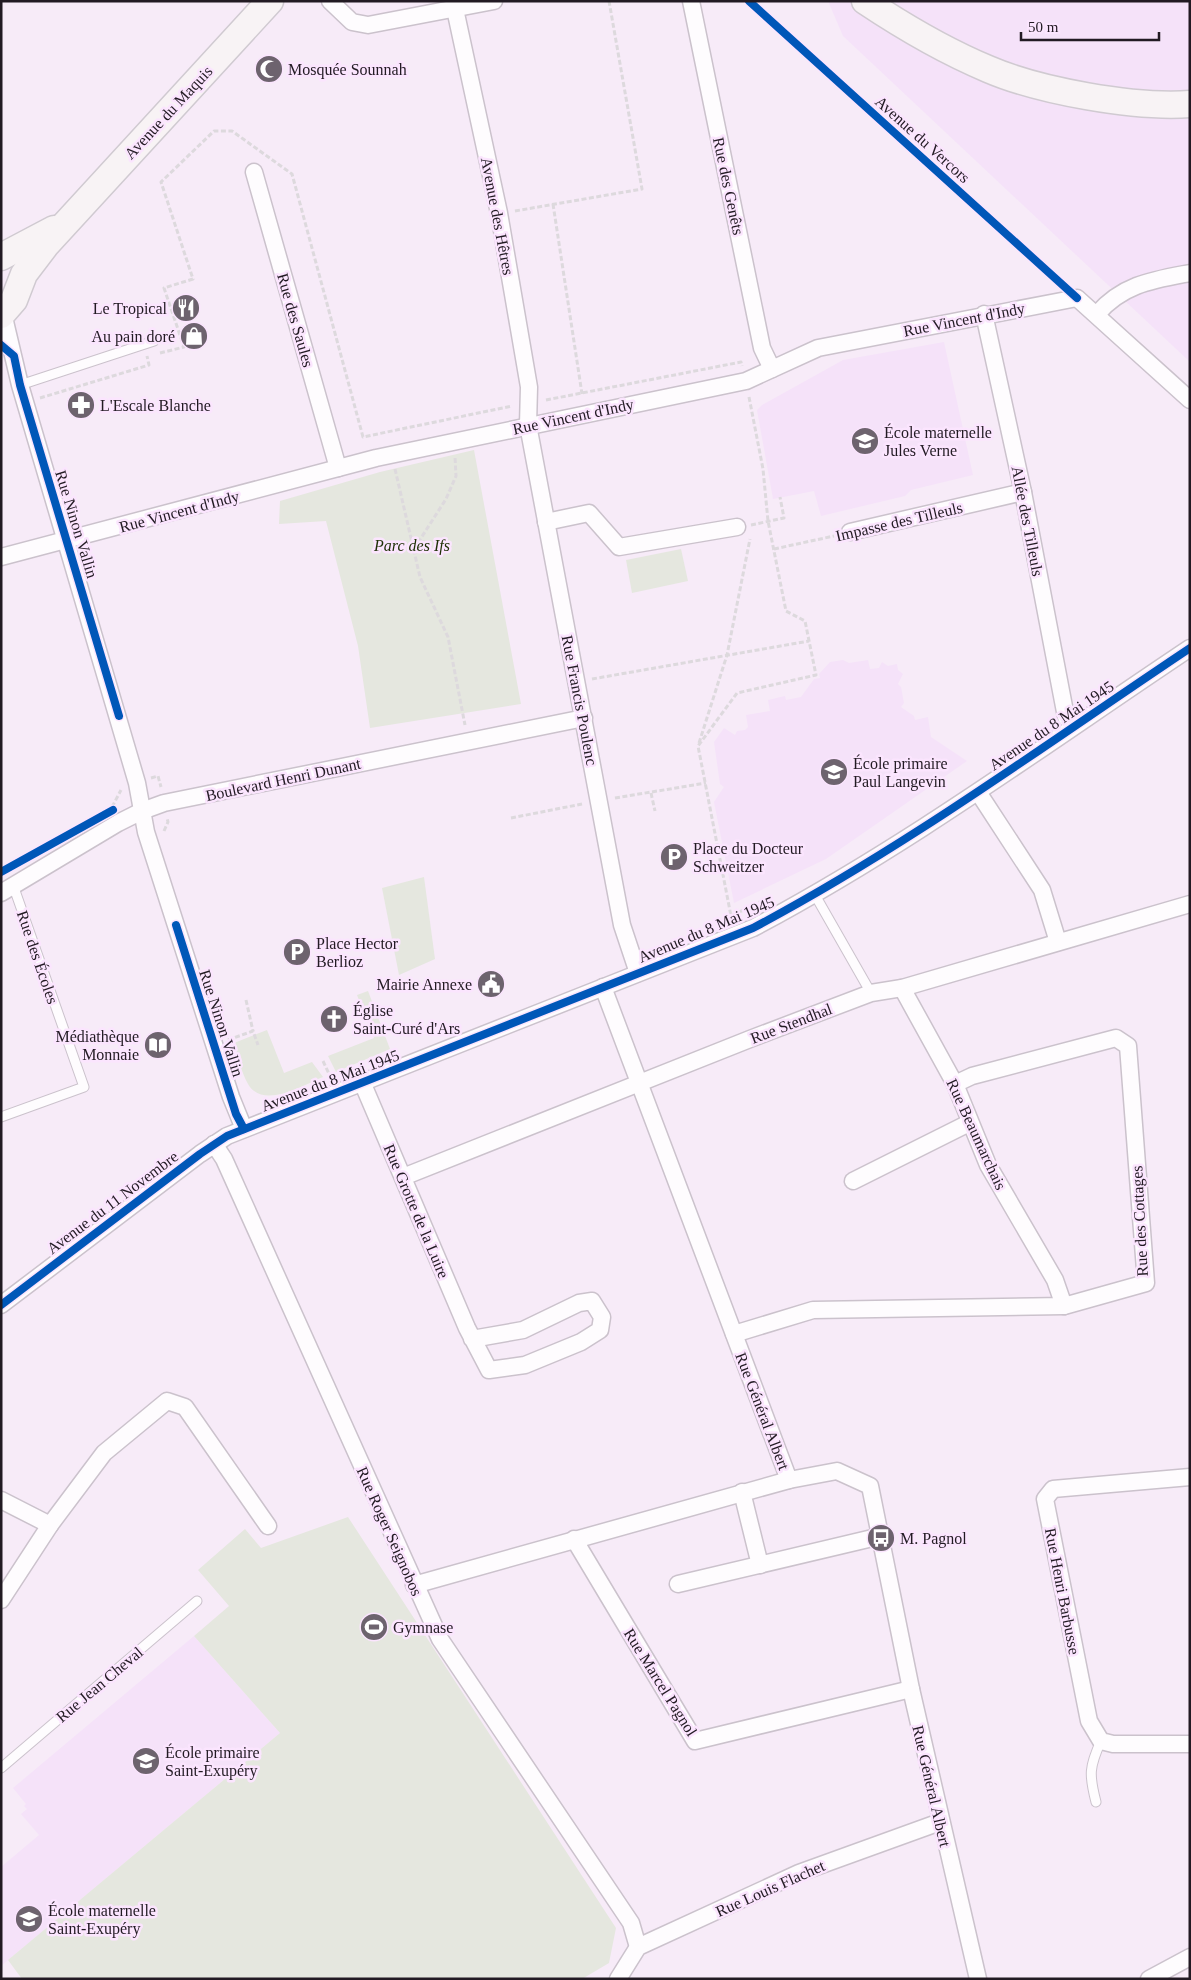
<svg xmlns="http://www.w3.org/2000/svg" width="1191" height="1980" viewBox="0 0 1191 1980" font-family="Georgia,serif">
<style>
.built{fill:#f5e2f9}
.green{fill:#e5e7df}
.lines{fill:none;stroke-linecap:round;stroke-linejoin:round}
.lane-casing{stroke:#cbc2cc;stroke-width:11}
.street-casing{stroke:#cbc2cc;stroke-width:19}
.primary-casing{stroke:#d0cad1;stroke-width:29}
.path{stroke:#ddd9dd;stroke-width:3;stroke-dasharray:5 2.5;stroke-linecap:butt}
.lane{stroke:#fefcfe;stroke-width:9}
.street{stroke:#fefcfe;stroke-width:16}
.primary{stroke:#f8f3f5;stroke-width:26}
.cycleway-casing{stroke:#fbe5fe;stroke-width:11}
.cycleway{stroke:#0057b8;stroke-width:8}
.labels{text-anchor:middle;stroke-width:5;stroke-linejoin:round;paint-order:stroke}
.poi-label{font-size:16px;fill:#221a23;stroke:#fbe5fe;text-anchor:start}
.street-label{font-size:16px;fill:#221a23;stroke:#fbe5fe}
.park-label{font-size:16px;font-style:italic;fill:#1e3005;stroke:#fbe5fe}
</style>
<rect width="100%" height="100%" fill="#f7ebf8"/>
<g class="built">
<polygon points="828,1 1190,1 1190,362 843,36"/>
<polygon points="944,342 973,475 911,490 905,496 821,516 814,491 773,499 757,410 762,405 843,360"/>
<polygon points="843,660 849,663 868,660 870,669 879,668 882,662 888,666 897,664 898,670 903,674 898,684 901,687 904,703 901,707 914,716 915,720 928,717 931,737 967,761 826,859 734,903 714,802 724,787 720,784 714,742 724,728 735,735 737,731 745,730 748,727 746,715 770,711 768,700 785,696 786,700 801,697 814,679 820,678 819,674 830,662"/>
<polygon points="194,1636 280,1733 1,1966 1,1867 39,1835 21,1814 27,1809 24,1806 26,1804 13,1788"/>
</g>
<g class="green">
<polygon points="474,450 521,704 370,728 358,646 326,521 279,524 280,501 380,472"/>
<polygon points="681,549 688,581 632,593 626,560"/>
<polygon points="424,877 435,959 399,975 382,888"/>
<polygon points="368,991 390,1049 336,1072 328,1056 374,1038 357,995"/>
<path d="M267,1030L284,1073L312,1062L323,1077C303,1085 263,1110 248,1084C241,1072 238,1056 234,1043Z"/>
<polygon points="348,1517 616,1928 609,1963 582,1979 22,1979 8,1960 280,1733 194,1636 229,1606 198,1570 245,1529 261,1548"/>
</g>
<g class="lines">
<defs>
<g id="lane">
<polyline points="20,385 154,341"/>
<polyline points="815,895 871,993"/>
<polyline points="1,1117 84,1087 13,885"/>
<polyline points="1,1768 197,1601"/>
<path d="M1096,1802C1089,1775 1089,1767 1101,1741"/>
</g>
<g id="street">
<polyline points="330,1 352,22 368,25 494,1"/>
<polyline points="691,1 762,348 772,369"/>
<polyline points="455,9 499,213 529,387 528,425 622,925 638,973"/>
<polyline points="254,172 338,468"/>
<polyline points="3,313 20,385 137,783 146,832 231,1097 244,1129"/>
<polyline points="984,314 1023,492 1066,717 1073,726"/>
<path d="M1097,314C1123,284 1153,280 1190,273"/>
<polyline points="546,522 589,513 619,547 737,527"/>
<polyline points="850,532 1023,492"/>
<polyline points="1,557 376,458 746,381 818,348 1077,298 1190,400"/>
<polyline points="978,792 1042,890 1058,942"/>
<polyline points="1,893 118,823 142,811 164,803 584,718"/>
<polyline points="603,987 789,1480 837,1471 870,1486 911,1689 978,1979"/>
<polyline points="902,988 955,1084 988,1165 1055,1280 1064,1306"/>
<polyline points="362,1082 467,1328 489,1370 525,1365 581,1342 600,1330 602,1317 592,1301 579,1303 523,1330 472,1339"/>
<polyline points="214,1144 224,1159 440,1639 631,1923 638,1947"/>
<polyline points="403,1177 750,1039 871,993 902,988 1190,904"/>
<polyline points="853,1181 969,1123"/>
<path d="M1,1305L200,1154L227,1136L753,928C906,847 1046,744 1190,648"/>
<polyline points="734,1334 813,1310 1064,1306 1146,1283 1128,1046 1116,1038 972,1076 955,1084"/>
<polyline points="1190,1477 1053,1489 1045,1499 1089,1721 1101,1741 1113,1744 1190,1744"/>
<polyline points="742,1492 760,1565"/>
<polyline points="1,1500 50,1525 104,1453 167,1401 185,1407 268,1526"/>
<polyline points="574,1539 695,1741 911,1689"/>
<polyline points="678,1584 881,1536"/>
<polyline points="414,1585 789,1480"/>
<polyline points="1,1600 50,1525"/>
<polyline points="618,1979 638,1947 799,1873 940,1822"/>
<polyline points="1149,1979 1190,1957"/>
</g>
<g id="primary">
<path d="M865,1C904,27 945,51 988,69C1039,91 1134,108 1190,104"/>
<polyline points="1,257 54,229"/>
<polyline points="1,315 14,300 24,274 46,245 270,1"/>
</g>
</defs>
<use href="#lane" class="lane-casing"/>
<use href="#street" class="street-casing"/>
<use href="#primary" class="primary-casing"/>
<g class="path">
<polyline points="553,204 582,394"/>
<polyline points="515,211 642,189 609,1"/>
<polyline points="160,353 184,347 164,288 193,279 161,182 214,131 232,131 292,174 363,437 512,406"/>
<polyline points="749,397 763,469 768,521 786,611 805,621 816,675 737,693 698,746 731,916 766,899"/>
<polyline points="40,398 149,365 147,356"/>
<polyline points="546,400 741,362 742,366"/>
<polyline points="395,469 420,577 448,637 465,725"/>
<polyline points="751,525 784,518 780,497"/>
<polyline points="414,549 446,499 456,476 455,457"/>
<polyline points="774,549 834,536"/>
<polyline points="592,679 809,641"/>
<polyline points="699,743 727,655 750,539"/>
<polyline points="151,778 158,776 161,787"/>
<polyline points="651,793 655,811"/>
<polyline points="615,798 706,783"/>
<polyline points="112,807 121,790"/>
<polyline points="511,818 582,804"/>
<polyline points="164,831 168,822 167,818"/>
<polyline points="246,1000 253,1031"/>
<polyline points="228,1040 253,1031 258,1045"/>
<polyline points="323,1061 331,1078"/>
</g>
<use href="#lane" class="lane"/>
<use href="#street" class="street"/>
<use href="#primary" class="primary"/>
<defs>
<g id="cycleway">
<polyline points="749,1 1077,298"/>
<polyline points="1,345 14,356 20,385 119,716"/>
<polyline points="1,872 113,810"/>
<polyline points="176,925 236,1114 244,1129"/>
<path d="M1,1305L200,1154L227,1136L753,928C906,847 1046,744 1190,648"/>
</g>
</defs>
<use href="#cycleway" class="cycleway-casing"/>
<use href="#cycleway" class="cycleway"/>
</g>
<defs>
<symbol id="mosque-disc" viewBox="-11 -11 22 22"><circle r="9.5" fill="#6d636e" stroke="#fbe5fe"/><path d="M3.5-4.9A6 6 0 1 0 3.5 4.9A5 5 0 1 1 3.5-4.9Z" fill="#fff"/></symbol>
<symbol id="restaurant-disc" viewBox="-11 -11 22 22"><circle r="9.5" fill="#6d636e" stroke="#fbe5fe"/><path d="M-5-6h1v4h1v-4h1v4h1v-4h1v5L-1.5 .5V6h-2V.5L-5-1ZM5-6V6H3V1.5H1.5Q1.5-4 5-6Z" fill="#fff"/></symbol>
<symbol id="shop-disc" viewBox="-11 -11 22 22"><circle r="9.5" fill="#6d636e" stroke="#fbe5fe"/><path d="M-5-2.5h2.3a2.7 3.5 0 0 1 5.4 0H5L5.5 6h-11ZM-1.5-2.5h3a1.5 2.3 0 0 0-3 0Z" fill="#fff"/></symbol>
<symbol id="pharmacy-disc" viewBox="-11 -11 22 22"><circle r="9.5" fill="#6d636e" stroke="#fbe5fe"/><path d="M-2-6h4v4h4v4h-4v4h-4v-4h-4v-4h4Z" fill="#fff"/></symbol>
<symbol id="school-disc" viewBox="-11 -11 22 22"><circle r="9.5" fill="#6d636e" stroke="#fbe5fe"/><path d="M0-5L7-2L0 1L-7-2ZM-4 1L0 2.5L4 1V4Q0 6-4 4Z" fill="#fff"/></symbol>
<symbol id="parking-disc" viewBox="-11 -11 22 22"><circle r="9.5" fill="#6d636e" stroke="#fbe5fe"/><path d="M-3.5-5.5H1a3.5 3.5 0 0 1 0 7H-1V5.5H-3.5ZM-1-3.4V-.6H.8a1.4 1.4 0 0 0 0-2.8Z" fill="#fff"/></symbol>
<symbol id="civic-disc" viewBox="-11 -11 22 22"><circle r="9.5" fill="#6d636e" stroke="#fbe5fe"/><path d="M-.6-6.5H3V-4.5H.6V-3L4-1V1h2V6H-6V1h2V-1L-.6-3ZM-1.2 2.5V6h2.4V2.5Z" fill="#fff"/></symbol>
<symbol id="church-disc" viewBox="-11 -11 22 22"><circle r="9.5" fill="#6d636e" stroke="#fbe5fe"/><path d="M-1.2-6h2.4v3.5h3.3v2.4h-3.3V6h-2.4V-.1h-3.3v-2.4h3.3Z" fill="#fff"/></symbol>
<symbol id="library-disc" viewBox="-11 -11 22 22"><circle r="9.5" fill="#6d636e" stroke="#fbe5fe"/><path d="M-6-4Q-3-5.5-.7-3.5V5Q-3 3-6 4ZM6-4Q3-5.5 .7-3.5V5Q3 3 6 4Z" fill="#fff"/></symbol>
<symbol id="bus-disc" viewBox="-11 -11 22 22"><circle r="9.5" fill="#6d636e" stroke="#fbe5fe"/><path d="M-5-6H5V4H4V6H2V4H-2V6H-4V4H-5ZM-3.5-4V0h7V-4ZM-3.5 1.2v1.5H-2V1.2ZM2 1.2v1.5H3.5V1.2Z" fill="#fff"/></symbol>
<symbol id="stadium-disc" viewBox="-11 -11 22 22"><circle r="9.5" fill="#6d636e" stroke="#fbe5fe"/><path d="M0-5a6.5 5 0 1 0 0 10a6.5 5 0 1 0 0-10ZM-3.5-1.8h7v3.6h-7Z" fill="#fff"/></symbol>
</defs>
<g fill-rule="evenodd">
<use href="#mosque-disc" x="253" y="53" width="32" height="32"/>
<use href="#restaurant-disc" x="170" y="292" width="32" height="32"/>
<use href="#shop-disc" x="178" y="320" width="32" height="32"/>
<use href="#pharmacy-disc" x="65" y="389" width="32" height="32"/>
<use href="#school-disc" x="849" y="425" width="32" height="32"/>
<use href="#school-disc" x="818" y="756" width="32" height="32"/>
<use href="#parking-disc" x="658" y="841" width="32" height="32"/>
<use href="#parking-disc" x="281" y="936" width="32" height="32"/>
<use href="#civic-disc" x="475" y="968" width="32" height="32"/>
<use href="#church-disc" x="318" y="1003" width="32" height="32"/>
<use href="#library-disc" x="142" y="1029" width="32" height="32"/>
<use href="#bus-disc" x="865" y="1522" width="32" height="32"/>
<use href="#stadium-disc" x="358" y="1611" width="32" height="32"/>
<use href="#school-disc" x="130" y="1745" width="32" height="32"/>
<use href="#school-disc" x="13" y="1903" width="32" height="32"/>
</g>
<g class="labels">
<g class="poi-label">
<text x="288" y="75">Mosquée Sounnah</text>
<text x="167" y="314" text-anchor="end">Le Tropical</text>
<text x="175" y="342" text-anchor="end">Au pain doré</text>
<text x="100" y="411">L'Escale Blanche</text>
<text x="884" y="438">École maternelle<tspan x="884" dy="18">Jules Verne</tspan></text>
<text x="853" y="769">École primaire<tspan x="853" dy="18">Paul Langevin</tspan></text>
<text x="693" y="854">Place du Docteur<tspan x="693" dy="18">Schweitzer</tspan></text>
<text x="316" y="949">Place Hector<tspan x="316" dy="18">Berlioz</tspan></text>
<text x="472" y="990" text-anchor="end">Mairie Annexe</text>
<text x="353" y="1016">Église<tspan x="353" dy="18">Saint-Curé d'Ars</tspan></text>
<text x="139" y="1042" text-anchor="end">Médiathèque<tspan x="139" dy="18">Monnaie</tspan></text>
<text x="900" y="1544">M. Pagnol</text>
<text x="393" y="1633">Gymnase</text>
<text x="165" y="1758">École primaire<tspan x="165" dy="18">Saint-Exupéry</tspan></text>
<text x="48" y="1916">École maternelle<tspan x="48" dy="18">Saint-Exupéry</tspan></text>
</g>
<g class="street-label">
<text transform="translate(168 112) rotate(-47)" y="6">Avenue du Maquis</text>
<text transform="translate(923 139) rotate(42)" y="6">Avenue du Vercors</text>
<text transform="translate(729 186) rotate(78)" y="6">Rue des Genêts</text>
<text transform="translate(498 216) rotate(79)" y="6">Avenue des Hêtres</text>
<text transform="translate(964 319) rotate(-11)" y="6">Rue Vincent d'Indy</text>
<text transform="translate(296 320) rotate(74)" y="6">Rue des Saules</text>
<text transform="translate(573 416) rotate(-12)" y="6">Rue Vincent d'Indy</text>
<text transform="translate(179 511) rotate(-15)" y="6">Rue Vincent d'Indy</text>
<text transform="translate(899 521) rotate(-13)" y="6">Impasse des Tilleuls</text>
<text transform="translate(1028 521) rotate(79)" y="6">Allée des Tilleuls</text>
<text transform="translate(77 524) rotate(73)" y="6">Rue Ninon Vallin</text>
<text transform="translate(580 700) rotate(79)" y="6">Rue Francis Poulenc</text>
<text transform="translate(1051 725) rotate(-34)" y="6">Avenue du 8 Mai 1945</text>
<text transform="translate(283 779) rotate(-12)" y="6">Boulevard Henri Dunant</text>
<text transform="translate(706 929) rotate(-23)" y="6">Avenue du 8 Mai 1945</text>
<text transform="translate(38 957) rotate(71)" y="6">Rue des Écoles</text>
<text transform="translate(222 1023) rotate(72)" y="6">Rue Ninon Vallin</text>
<text transform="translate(791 1023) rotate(-21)" y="6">Rue Stendhal</text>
<text transform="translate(330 1080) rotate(-21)" y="6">Avenue du 8 Mai 1945</text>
<text transform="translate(977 1134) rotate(65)" y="6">Rue Beaumarchais</text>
<text transform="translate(112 1202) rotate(-37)" y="6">Avenue du 11 Novembre</text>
<text transform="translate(417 1211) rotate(67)" y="6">Rue Grotte de la Luire</text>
<text transform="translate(1139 1221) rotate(-93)" y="6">Rue des Cottages</text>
<text transform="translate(763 1411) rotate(69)" y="6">Rue Général Albert</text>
<text transform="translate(390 1531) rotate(66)" y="6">Rue Roger Seignobos</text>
<text transform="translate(1063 1591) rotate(79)" y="6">Rue Henri Barbusse</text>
<text transform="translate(661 1682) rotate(58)" y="6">Rue Marcel Pagnol</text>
<text transform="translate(99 1684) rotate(-40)" y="6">Rue Jean Cheval</text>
<text transform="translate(932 1786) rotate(77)" y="6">Rue Général Albert</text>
<text transform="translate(770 1888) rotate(-24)" y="6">Rue Louis Flachet</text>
</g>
<g class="park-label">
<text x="412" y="551">Parc des Ifs</text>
</g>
</g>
<rect width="1191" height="1980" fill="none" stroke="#221a23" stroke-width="5"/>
<path d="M1021 32v8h138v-8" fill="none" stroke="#221a23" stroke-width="2.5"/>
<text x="1028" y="32" font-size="15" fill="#221a23" stroke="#fbe5fe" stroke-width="4" paint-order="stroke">50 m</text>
</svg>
